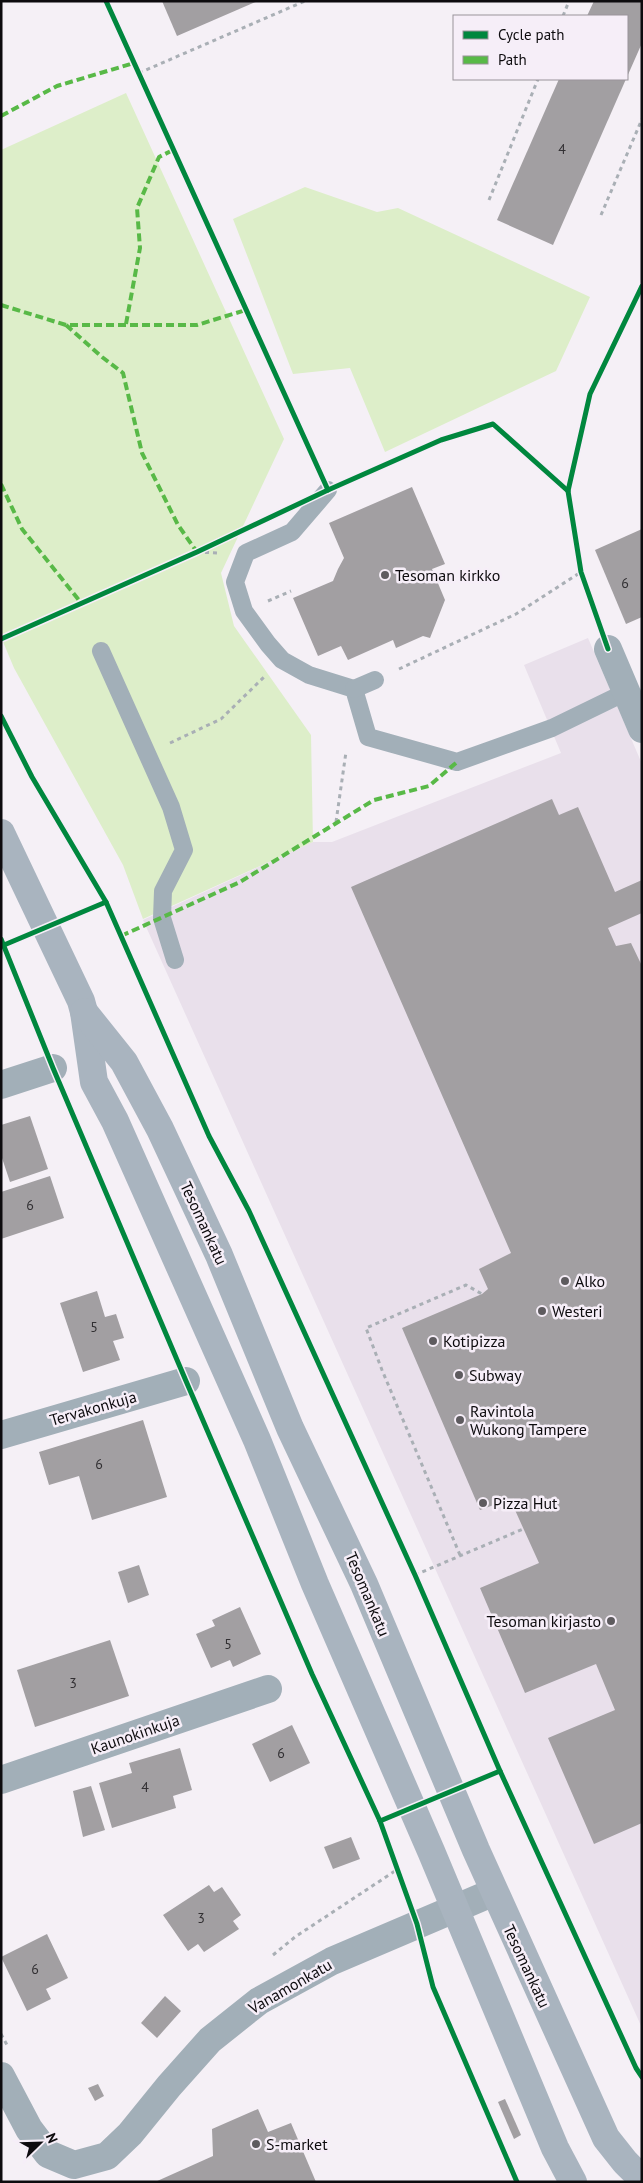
<svg xmlns="http://www.w3.org/2000/svg" width="643" height="2183" viewBox="0 0 643 2183" font-family="'PT Sans',sans-serif">
<style>
.built{fill:#e9e0eb}
.green{fill:#ddeec9}
.building{fill:#a29fa2}
.lines{fill:none;stroke-linecap:round;stroke-linejoin:round}
.path{stroke:#a9afb5;stroke-width:3;stroke-dasharray:4 4;stroke-linecap:butt}
.service{stroke:#a2afb8;stroke-width:18}
.minor{stroke:#a2afb8;stroke-width:28}
.secondary{stroke:#a9b4bf;stroke-width:28}
.quiet{stroke:#58b947;stroke-width:4;stroke-dasharray:8 4;stroke-linecap:butt}
.cycleway-casing{stroke:#f6eef8;stroke-width:8}
.cycleway{stroke:#00873e;stroke-width:5}
.poi-dot{fill:#5e5b5f;stroke:#f6eef8;stroke-width:2}
.labels{text-anchor:middle;stroke-width:5;stroke-linejoin:round;paint-order:stroke}
.number-label{font-size:14px;fill:#323033}
.poi-label{font-size:16px;fill:#0d0b0e;stroke:#f6eef8;text-anchor:start}
.street-label{font-size:16px;fill:#0d0b0e;stroke:#f6eef8}
</style>
<rect width="100%" height="100%" fill="#f5f0f6"/>
<polygon class="built" points="588,638 642,764 642,2028 143,920 313,842 332,842 561,753 524,665"/>
<g class="green">
<polygon points="126,93 284,439 221,573 234,626 311,735 313,842 143,919 123,865 14,668 1,637 1,150"/>
<polygon points="305,187 377,212 398,208 590,297 556,371 385,452 350,368 293,374 233,219"/>
</g>
<g class="building">
<polygon points="162,1 258,1 177,36"/>
<polygon points="594,1 642,1 642,43 627,77 627,16 587,16"/>
<polygon points="559,79 626,79 553,245 497,220"/>
<polygon points="412,487 445,564 432,569 445,600 430,638 423,636 396,648 393,640 348,660 341,646 318,656 293,598 333,581 338,569 344,558 329,523"/>
<polygon points="642,529 642,617 626,624 595,550"/>
<polygon points="552,799 559,815 578,807 615,892 642,880 642,913 608,928 616,946 631,943 642,966 642,1823 594,1844 548,1738 615,1710 596,1664 525,1693 480,1588 539,1563 510,1499 480,1510 402,1328 482,1294 488,1289 479,1269 511,1253 351,887"/>
<polygon points="30,1116 48,1169 10,1182 1,1155 1,1125"/>
<polygon points="50,1176 64,1218 1,1239 1,1192"/>
<polygon points="97,1291 105,1317 116,1314 124,1338 113,1341 120,1360 83,1372 60,1303"/>
<polygon points="143,1420 167,1497 92,1520 79,1476 49,1485 39,1452"/>
<polygon points="139,1565 149,1595 128,1603 118,1572"/>
<polygon points="240,1607 261,1654 233,1667 230,1660 211,1668 196,1634 215,1626 212,1620"/>
<polygon points="110,1640 129,1696 35,1727 17,1670"/>
<polygon points="292,1725 310,1763 270,1782 252,1744"/>
<polygon points="180,1748 192,1790 173,1796 176,1808 112,1828 99,1783 132,1773 129,1763"/>
<polygon points="91,1786 105,1830 83,1837 73,1791"/>
<polygon points="351,1837 360,1859 333,1869 324,1847"/>
<polygon points="209,1885 214,1892 222,1887 241,1915 233,1921 239,1929 204,1952 198,1944 188,1951 163,1915"/>
<polygon points="47,1934 68,1978 46,1989 51,1999 27,2011 1,1957"/>
<polygon points="165,1996 181,2011 157,2038 141,2023"/>
<polygon points="98,2084 104,2096 95,2101 88,2088"/>
<polygon points="505,2099 521,2135 514,2139 498,2102"/>
<polygon points="258,2109 268,2132 291,2123 316,2182 155,2182 213,2156 212,2129"/>
</g>
<g class="lines">
<g class="path">
<polyline points="563,16 569,1"/>
<polyline points="139,73 305,1"/>
<polyline points="489,200 538,79"/>
<polyline points="601,215 642,119"/>
<polyline points="197,552 218,553"/>
<polyline points="268,601 291,591"/>
<polyline points="399,669 516,614 581,572"/>
<polyline points="170,743 221,719 264,677"/>
<polyline points="336,822 346,752"/>
<polyline points="460,1555 382,1370 366,1328 466,1285 482,1294"/>
<polyline points="415,1575 523,1529"/>
<polyline points="273,1955 295,1937 398,1869"/>
<polyline points="1,2034 7,2045"/>
</g>
<g class="service">
<polyline points="328,490 292,532 246,553 235,582 244,611 268,644 282,660 309,675 354,689 368,737 457,762 552,728 626,692"/>
<polyline points="101,651 171,807 184,850 163,891 162,918 175,960"/>
<polyline points="354,689 375,680"/>
</g>
<g class="minor">
<polyline points="608,649 642,729"/>
<polyline points="1,1085 53,1068"/>
<polyline points="1,1435 186,1381"/>
<polyline points="1,1780 268,1689"/>
<polyline points="1,2076 29,2129 48,2154 74,2165 107,2156 130,2134 169,2086 210,2040 259,2001 332,1961 494,1892"/>
</g>
<g class="secondary">
<polyline points="1,833 81,1001 84,1012 94,1082 115,1121 257,1440 315,1584 431,1851 555,2148 573,2182"/>
<polyline points="84,1012 124,1062 160,1129 219,1255 290,1428 364,1584 476,1850 606,2138 625,2162 642,2179"/>
</g>
<g class="quiet">
<polyline points="1,116 57,86 134,63"/>
<polyline points="1,305 66,325 197,325 246,310"/>
<polyline points="126,324 140,248 137,208 159,157 173,150"/>
<polyline points="66,325 102,357 123,373 142,453 178,525 197,552"/>
<polyline points="1,484 22,529 82,604"/>
<polyline points="121,936 240,882 374,800 429,786 457,762"/>
</g>
<defs>
<g id="cycleway">
<polyline points="106,1 328,490"/>
<polyline points="1,639 197,552 328,490 441,440 493,424 568,491"/>
<polyline points="608,649 581,572 568,491 590,394 642,286"/>
<polyline points="1,716 32,777 106,902 209,1136 249,1211 415,1575 500,1771 636,2068 642,2077"/>
<polyline points="1,939 53,1068 186,1381 312,1674 380,1821 417,1924 433,1987 517,2182"/>
<polyline points="4,945 106,902"/>
<polyline points="380,1821 500,1771"/>
</g>
</defs>
<use href="#cycleway" class="cycleway-casing"/>
<use href="#cycleway" class="cycleway"/>
</g>
<g class="poi-dot">
<circle cx="385" cy="575" r="5"/>
<circle cx="565" cy="1281" r="5"/>
<circle cx="542" cy="1311" r="5"/>
<circle cx="433" cy="1341" r="5"/>
<circle cx="459" cy="1375" r="5"/>
<circle cx="460" cy="1420" r="5"/>
<circle cx="483" cy="1503" r="5"/>
<circle cx="611" cy="1621" r="5"/>
<circle cx="256" cy="2144" r="5"/>
</g>
<g class="labels">
<g class="number-label">
<text x="562" y="154">4</text>
<text x="625" y="588">6</text>
<text x="30" y="1210">6</text>
<text x="94" y="1332">5</text>
<text x="99" y="1469">6</text>
<text x="228" y="1649">5</text>
<text x="73" y="1688">3</text>
<text x="281" y="1758">6</text>
<text x="145" y="1792">4</text>
<text x="201" y="1923">3</text>
<text x="35" y="1974">6</text>
</g>
<g class="poi-label">
<text x="395" y="581">Tesoman kirkko</text>
<text x="575" y="1287">Alko</text>
<text x="552" y="1317">Westeri</text>
<text x="443" y="1347">Kotipizza</text>
<text x="469" y="1381">Subway</text>
<text x="470" y="1417">Ravintola<tspan x="470" dy="18">Wukong Tampere</tspan></text>
<text x="493" y="1509">Pizza Hut</text>
<text x="601" y="1627" text-anchor="end">Tesoman kirjasto</text>
<text x="266" y="2150">S-market</text>
</g>
<g class="street-label">
<text transform="translate(204 1223) rotate(65)" y="6">Tesomankatu</text>
<text transform="translate(93 1408) rotate(-16)" y="6">Tervakonkuja</text>
<text transform="translate(368 1594) rotate(67)" y="6">Tesomankatu</text>
<text transform="translate(135 1734) rotate(-19)" y="6">Kaunokinkuja</text>
<text transform="translate(527 1966) rotate(65)" y="6">Tesomankatu</text>
<text transform="translate(290 1986) rotate(-30)" y="6">Vanamonkatu</text>
</g>
</g>
<rect width="643" height="2183" fill="none" stroke="#0d0b0e" stroke-width="5"/>
<rect x="453" y="15" width="175" height="65" fill="#f6eef8" stroke="#99939a"/>
<rect x="463" y="31" width="25" height="8" fill="#00873e" stroke="#99939a"/>
<text x="498" y="40" font-size="15" fill="#0d0b0e">Cycle path</text>
<rect x="463" y="56" width="25" height="8" fill="#58b947" stroke="#99939a"/>
<text x="498" y="65" font-size="15" fill="#0d0b0e">Path</text>
<g transform="translate(40 2143) rotate(67)" stroke="#f6eef8" stroke-width="4" paint-order="stroke">
<path d="M0-4L9 19L0 12L-9 19Z" fill="#0d0b0e"/>
<text y="-8" font-size="14" font-weight="bold" text-anchor="middle" fill="#0d0b0e">N</text>
</g>
</svg>
